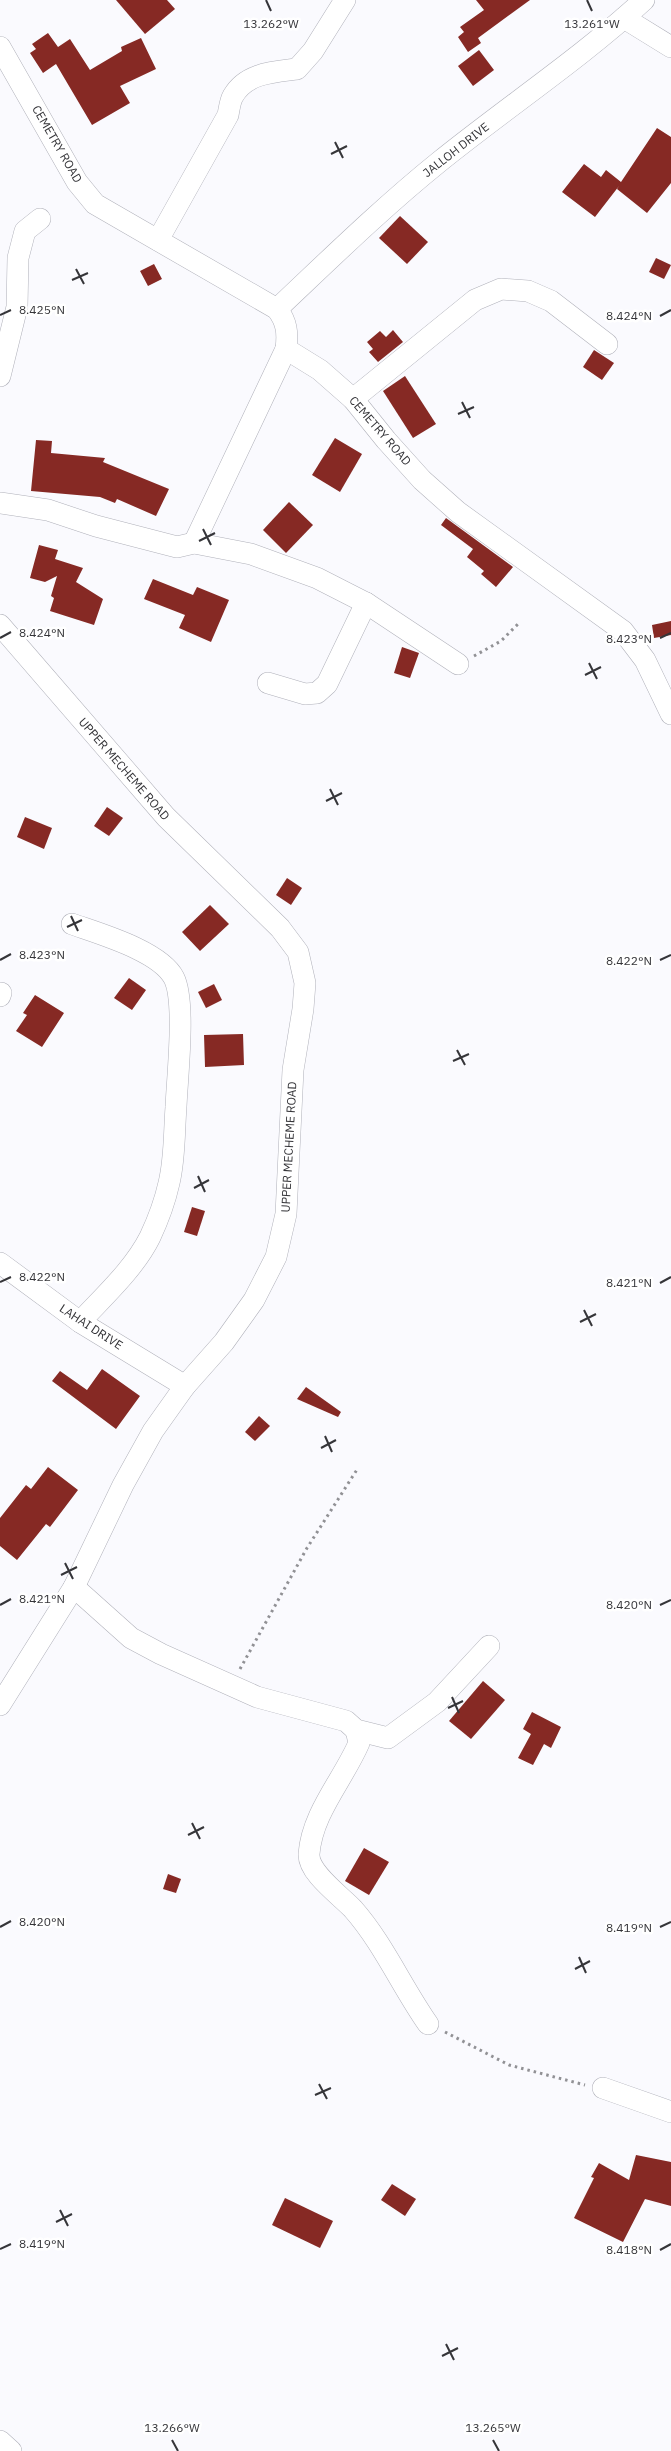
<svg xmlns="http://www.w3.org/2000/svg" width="671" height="2451" viewBox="0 0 671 2451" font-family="'IBM Plex Sans',sans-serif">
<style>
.building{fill:#862924}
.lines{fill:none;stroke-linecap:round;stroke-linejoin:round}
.minor-casing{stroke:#b0b1ba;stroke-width:22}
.path{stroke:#919195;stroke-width:3;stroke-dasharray:2.5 4;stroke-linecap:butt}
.minor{stroke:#fff;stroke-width:21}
.ticks{fill:none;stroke:#353539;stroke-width:2}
.labels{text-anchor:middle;stroke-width:5;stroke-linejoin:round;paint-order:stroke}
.street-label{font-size:12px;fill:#353539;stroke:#fff}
.ticks-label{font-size:12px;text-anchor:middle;fill:#353539;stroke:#fff;stroke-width:5;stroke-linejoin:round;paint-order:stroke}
</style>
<rect width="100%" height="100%" fill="#fafafe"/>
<g class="building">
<polygon points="116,0 167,0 175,9 145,34"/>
<polygon points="476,0 530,0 478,38 481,43 468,52 458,37 464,32 460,27 484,10"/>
<polygon points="48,33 58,47 70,39 90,70 122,51 121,47 141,38 156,69 120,86 130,103 92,125 56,64 43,73 30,53 36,49 32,44"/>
<polygon points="479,50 494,70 473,86 458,66"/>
<polygon points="657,128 671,137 671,183 647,213 617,189 619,186 595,217 562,192 584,164 601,177 606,170 621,182"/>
<polygon points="400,216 428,242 407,264 379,238"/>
<polygon points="656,258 671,265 664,279 649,272"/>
<polygon points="154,264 162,279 148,286 140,271"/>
<polygon points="393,330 403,342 378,362 369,352 373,349 367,342 380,331 386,337"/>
<polygon points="594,350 614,363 602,380 583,367"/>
<polygon points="405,376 436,424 413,438 383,391"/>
<polygon points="335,438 362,454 340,492 312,475"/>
<polygon points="36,440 52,441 51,453 105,458 103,462 169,489 156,516 117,499 115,503 100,497 31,491"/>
<polygon points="289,502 313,525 286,553 263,530"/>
<polygon points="446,518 513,567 496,587 481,574 484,571 467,557 473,549 441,525"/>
<polygon points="39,545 58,550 55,559 83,568 76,582 103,599 94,625 50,611 54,598 51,596 57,576 45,582 30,578"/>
<polygon points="153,579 193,595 197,587 229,600 211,642 179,628 185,615 144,599"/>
<polygon points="671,621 671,635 654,638 652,625"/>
<polygon points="402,647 419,653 410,678 394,673"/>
<polygon points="107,807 123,818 109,836 94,826"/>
<polygon points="25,817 52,828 44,849 17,837"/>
<polygon points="287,878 302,888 291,905 276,895"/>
<polygon points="210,905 229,924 200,951 182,932"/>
<polygon points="129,978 146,990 132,1010 114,998"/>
<polygon points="214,984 222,1000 206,1008 198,992"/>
<polygon points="35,995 64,1013 42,1047 16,1031 27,1015 23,1013"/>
<polygon points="243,1034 244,1065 205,1067 204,1035"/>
<polygon points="192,1207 205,1211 197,1236 184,1232"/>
<polygon points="102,1369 140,1396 116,1429 52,1381 60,1371 87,1390"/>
<polygon points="306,1387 341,1412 338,1417 297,1399"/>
<polygon points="259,1416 270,1426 255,1441 245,1432"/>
<polygon points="48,1467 78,1490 50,1527 46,1524 17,1560 0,1546 0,1518 26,1485 31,1489"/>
<polygon points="483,1681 505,1700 471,1739 449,1721"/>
<polygon points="532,1712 561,1727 551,1748 544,1744 533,1765 518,1758 531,1734 523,1729"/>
<polygon points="364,1848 389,1862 369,1895 345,1881"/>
<polygon points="168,1874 181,1879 176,1893 163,1889"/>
<polygon points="636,2155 671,2162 671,2206 645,2199 623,2242 574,2218 594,2178 591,2177 599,2163 629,2180"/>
<polygon points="392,2184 416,2199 405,2216 381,2200"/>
<polygon points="285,2198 333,2221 320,2248 272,2225"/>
</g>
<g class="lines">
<defs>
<g id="minor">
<polyline points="624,18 671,47"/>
<path d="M0,47L77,182L95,204L277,309C287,322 288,333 286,349L320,370L353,399L386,440L422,480L458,512L623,631L645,660L671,714"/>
<path d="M158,240L228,115C229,110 230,101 233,96C246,73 273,72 297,69L313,51L345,0"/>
<path d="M277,309C330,259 382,208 439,162C507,107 580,59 644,0"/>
<polyline points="0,376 17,307 18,258 25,231 40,219"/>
<polyline points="353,399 475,300 501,289 528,291 551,301 607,344"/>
<polyline points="0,503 48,510 96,526 177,547 194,543 251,554 317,578 366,603 458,664"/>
<polyline points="194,543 286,349"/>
<polyline points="0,625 166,817 280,928 298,952 305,983 303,1009 293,1070 286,1214 276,1257 254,1300 224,1342 185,1386 153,1431 123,1485 74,1587 0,1705"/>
<polyline points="268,683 305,694 317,693 327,684 366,603"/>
<path d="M72,924C100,934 160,951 174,978C186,1002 177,1079 176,1107C174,1133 175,1158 169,1183C165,1201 158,1220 150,1237C134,1269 104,1296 80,1322"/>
<polyline points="0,996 1,993"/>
<polyline points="0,1263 80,1322 185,1386"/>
<polyline points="74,1587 131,1638 161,1654 257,1697 346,1721 356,1730 388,1738 437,1702 489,1646"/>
<path d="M356,1730L359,1743C343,1780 312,1813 309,1854C308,1873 341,1896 353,1909C383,1943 402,1987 428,2024"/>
<polyline points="603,2088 671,2112"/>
<polyline points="0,2441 11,2451"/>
</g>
</defs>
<use href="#minor" class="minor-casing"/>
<g class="path">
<polyline points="474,656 501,641 518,624"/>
<polyline points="240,1669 307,1548 358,1468"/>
<polyline points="445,2032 509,2065 585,2085"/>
</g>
<use href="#minor" class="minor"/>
</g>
<path class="ticks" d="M266,0L271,11M587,0L592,11M335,142L343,158M331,154L347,146M76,269L84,284M72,280L88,273M0,315L11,310M660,316L671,310M462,402L470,418M458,414L474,407M203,529L211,545M199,541L215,533M0,638L11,632M660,638L671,633M589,663L597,679M585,675L601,667M330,789L338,805M326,801L342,793M71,916L78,931M67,927L82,920M0,960L11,954M660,960L671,955M457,1050L465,1065M453,1061L469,1054M198,1176L205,1192M194,1188L209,1180M0,1282L11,1277M660,1283L671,1277M584,1310L592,1326M580,1322L596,1314M325,1436L332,1452M321,1448L336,1440M65,1563L73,1579M61,1575L77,1567M0,1605L11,1599M660,1605L671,1600M452,1697L459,1713M448,1708L463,1701M192,1823L200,1839M188,1835L204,1827M0,1927L11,1921M660,1927L671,1922M579,1957L586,1973M575,1969L590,1961M319,2084L327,2099M315,2095L331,2088M60,2210L68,2226M56,2222L72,2214M0,2249L11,2244M660,2250L671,2244M446,2344L454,2360M442,2356L458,2348M172,2440L178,2451M493,2440L499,2451"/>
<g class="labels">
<g class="street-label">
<text transform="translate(57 144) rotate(60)" y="4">CEMETRY ROAD</text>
<text transform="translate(456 150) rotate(-38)" y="4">JALLOH DRIVE</text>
<text transform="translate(380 431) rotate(49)" y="4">CEMETRY ROAD</text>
<text transform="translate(124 769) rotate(49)" y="4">UPPER MECHEME ROAD</text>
<text transform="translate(289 1147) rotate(-87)" y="4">UPPER MECHEME ROAD</text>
<text transform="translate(91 1327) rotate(33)" y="4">LAHAI DRIVE</text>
</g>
</g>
<g class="ticks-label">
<text x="271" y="28">13.262°W</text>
<text x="592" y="28">13.261°W</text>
<text x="42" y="314">8.425°N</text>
<text x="629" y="320">8.424°N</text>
<text x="42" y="637">8.424°N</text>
<text x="629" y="643">8.423°N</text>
<text x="42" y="959">8.423°N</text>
<text x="629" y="965">8.422°N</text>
<text x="42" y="1281">8.422°N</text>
<text x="629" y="1287">8.421°N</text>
<text x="42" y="1603">8.421°N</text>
<text x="629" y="1609">8.420°N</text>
<text x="42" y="1926">8.420°N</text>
<text x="629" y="1932">8.419°N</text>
<text x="42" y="2248">8.419°N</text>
<text x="629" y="2254">8.418°N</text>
<text x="172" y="2432">13.266°W</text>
<text x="493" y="2432">13.265°W</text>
</g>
</svg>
